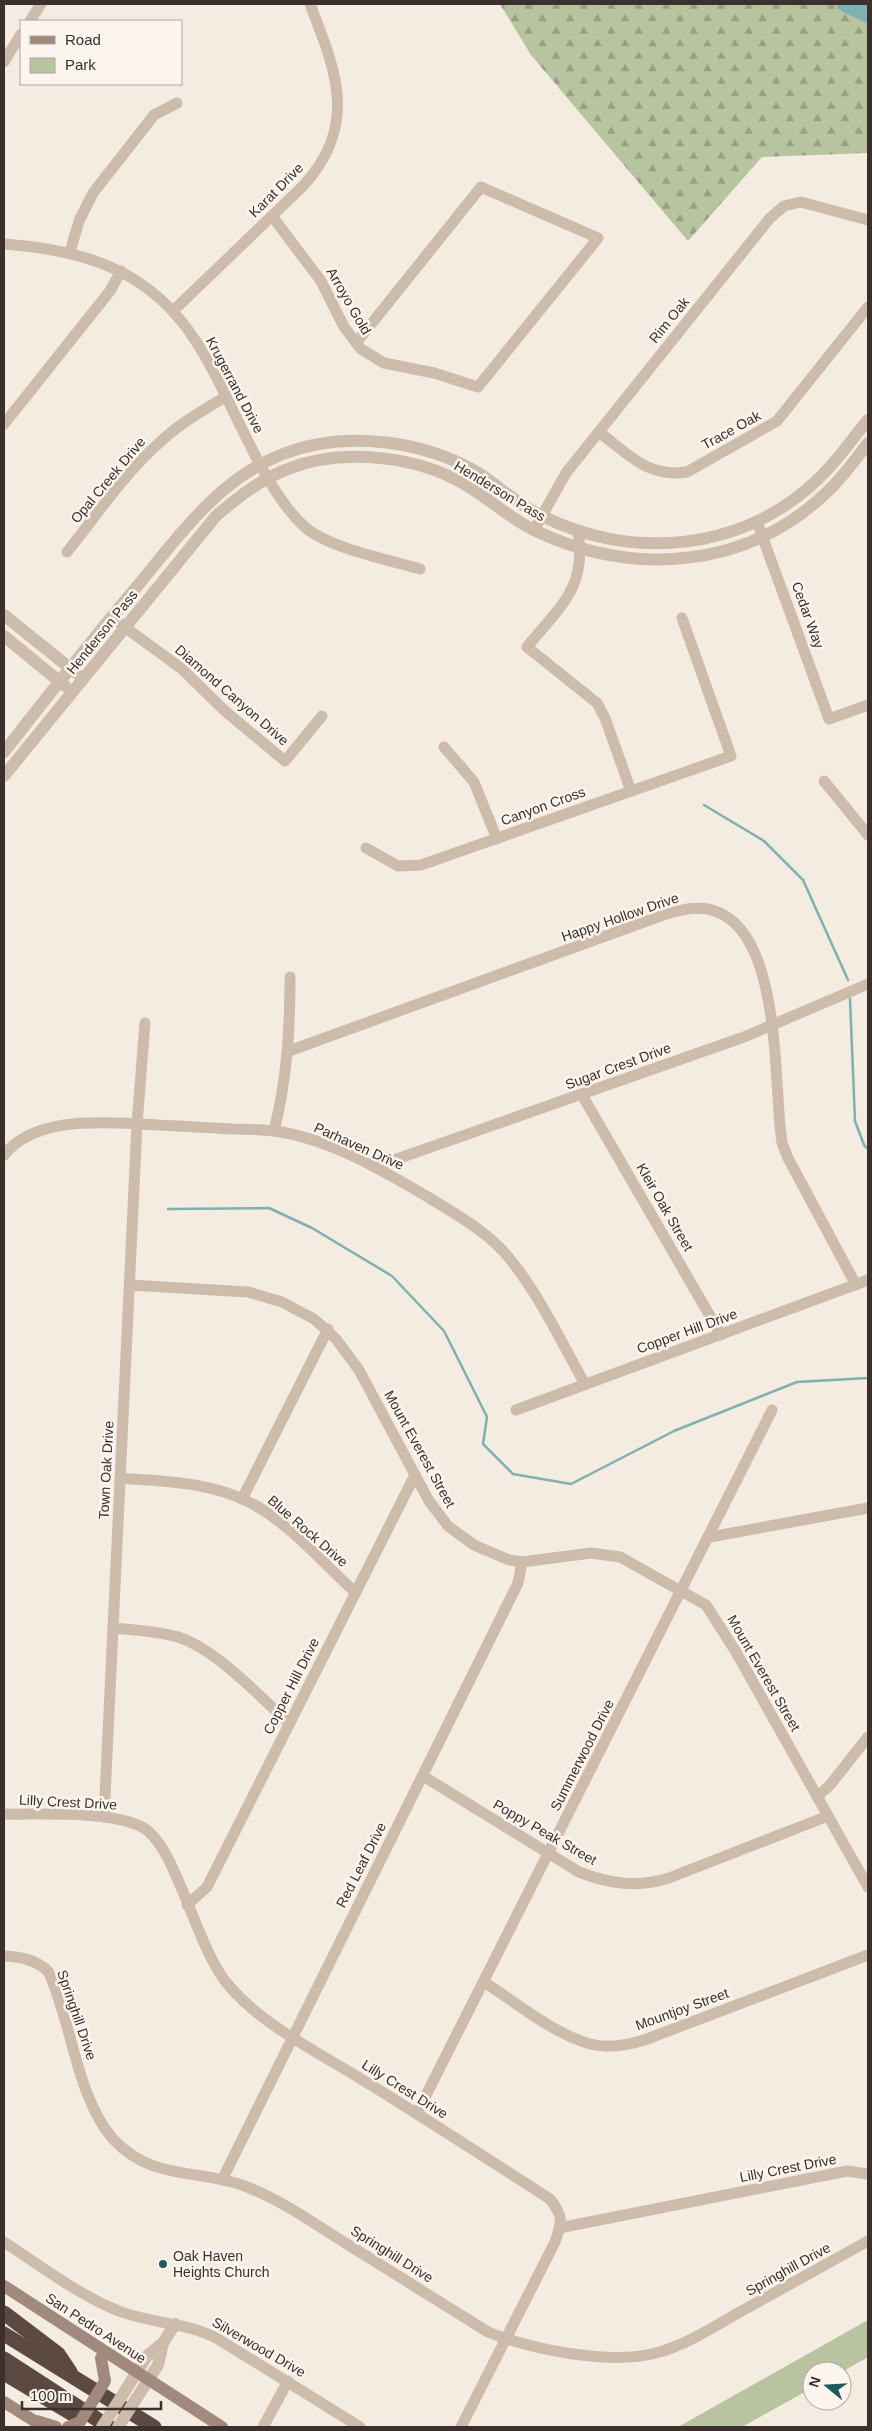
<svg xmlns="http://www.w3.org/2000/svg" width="872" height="2431" viewBox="0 0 872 2431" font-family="Arial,sans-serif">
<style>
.green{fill:#b8c4a0}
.forest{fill:url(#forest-firs)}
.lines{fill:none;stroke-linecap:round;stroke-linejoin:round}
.stream{stroke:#7fb0b2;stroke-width:2.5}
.river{stroke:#7fb0b2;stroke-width:16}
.minor{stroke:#cdbbac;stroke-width:11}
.tertiary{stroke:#cdbbac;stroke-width:12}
.secondary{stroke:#a18a7d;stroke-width:12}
.motorway{stroke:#5c4a42;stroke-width:15}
.tertiary-bridge{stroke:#cdbbac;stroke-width:12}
.secondary-bridge{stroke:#a18a7d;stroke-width:12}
.poi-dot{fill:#1f5a5e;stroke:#fbf5ee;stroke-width:2}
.labels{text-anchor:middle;stroke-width:5;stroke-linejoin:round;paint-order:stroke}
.street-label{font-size:14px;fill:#3b302b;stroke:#fbf5ee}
.poi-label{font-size:14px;fill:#3b302b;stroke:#fbf5ee;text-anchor:start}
</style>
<defs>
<pattern id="forest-firs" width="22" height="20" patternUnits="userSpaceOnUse" patternTransform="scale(1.25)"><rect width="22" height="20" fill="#b8c4a0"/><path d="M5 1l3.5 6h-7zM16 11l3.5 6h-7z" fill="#97a083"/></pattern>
</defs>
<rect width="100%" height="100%" fill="#f4ebe1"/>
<polygon class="green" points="868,2320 868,2357 842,2372 812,2371 812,2388 742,2427 678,2427"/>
<polygon class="forest" points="500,4 868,4 868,153 762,157 688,241 531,55"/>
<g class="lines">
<g class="stream">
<polyline points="704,805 764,841 803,880 848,980"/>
<polyline points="850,999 855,1121 864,1145 868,1149"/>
<polyline points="168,1209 269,1208 312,1228 392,1276 444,1331 487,1417 483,1444 513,1474 571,1484 674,1431 797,1382 868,1378"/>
</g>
<polyline class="river" points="845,4 868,15"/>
<g class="minor">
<polyline points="30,21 41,4"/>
<polyline points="4,62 21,34"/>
<polyline points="272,216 321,281 344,327 361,349 384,363 434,373 478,387 598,238 481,187 356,343"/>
<path d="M4,244C85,250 151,270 197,343C217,374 231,408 248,441C261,468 283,508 306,528C330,548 389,560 420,569"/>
<polyline points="70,252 79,221 93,193 154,115 177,103"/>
<path d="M173,311L303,186C359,125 336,71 310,4"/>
<polyline points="4,424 110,291 121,271"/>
<path d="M599,432C628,454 648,478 687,472L777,421L868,307"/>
<polyline points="757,522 829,719 868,705"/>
<polyline points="534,530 566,473 770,218 784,206 801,202 868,220"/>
<path d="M578,531C587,588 561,605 527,647L597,703L605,718L631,791"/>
<path d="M67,552C96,516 124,474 159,443C179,424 202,411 225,397"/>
<polyline points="111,617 182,669 225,711 285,761 322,716"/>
<polyline points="444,747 474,782 497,839"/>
<polyline points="824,781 868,835"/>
<polyline points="366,848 398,866 421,865 731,756 682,618"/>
<path d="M289,1051L666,914C682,910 699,905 715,911C783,934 773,1086 782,1143L788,1158L856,1285"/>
<polyline points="582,1095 721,1335"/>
<path d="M274,1131C287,1079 290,1030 290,977"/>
<path d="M4,1155C34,1117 98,1122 142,1124C172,1126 202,1127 232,1129C248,1129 265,1129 281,1132C334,1141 383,1171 428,1197C455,1214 483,1229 504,1252C538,1291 560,1340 585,1384"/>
<polyline points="374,1167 744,1037 868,984"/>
<polyline points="130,1285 248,1292 282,1302 314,1319 336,1339 359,1370 429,1501 448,1526 474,1545 509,1560 522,1562 591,1553 620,1557 706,1605 736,1652 868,1887"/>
<polyline points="516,1410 868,1280"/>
<path d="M120,1478C163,1481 212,1482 251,1503C289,1523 323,1563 355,1592"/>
<polyline points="242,1499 328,1329"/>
<polyline points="710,1537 868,1508"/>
<path d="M113,1628C135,1630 157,1631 178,1637C216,1649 259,1696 289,1723"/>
<path d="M423,1776L579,1872C610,1884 637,1888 669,1878L828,1816"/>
<polyline points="817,1797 830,1785 868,1737"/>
<path d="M4,1814C42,1815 108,1810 142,1827C177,1845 196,1950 230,1987C266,2028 320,2053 366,2082C428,2120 489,2160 550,2199C564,2217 562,2222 555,2242L461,2427"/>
<polyline points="104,1817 137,1124 145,1023"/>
<polyline points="187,1905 207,1887 415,1475"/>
<path d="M4,1956C21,1957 34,1959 48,1971C72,2021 76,2097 113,2139C151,2180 195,2169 242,2185C280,2199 313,2223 347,2244C394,2273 441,2303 488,2332C532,2350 610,2365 656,2353C686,2345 712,2328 738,2313C782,2289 825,2265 868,2241"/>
<path d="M484,1982C517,2003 552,2033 590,2044C609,2049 629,2045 647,2039L868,1955"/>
<polyline points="417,2113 772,1410"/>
<polyline points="222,2180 518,1583 522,1562"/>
<polyline points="559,2228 847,2171 868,2174"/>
<path d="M4,2242C38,2264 83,2298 119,2311C152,2324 187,2322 218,2339L360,2427"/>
<polyline points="263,2427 288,2381"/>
</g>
<g class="tertiary">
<polyline points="4,615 76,673"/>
<polyline points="4,636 65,686"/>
<path d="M4,752C47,697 90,642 135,589C178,537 218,479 283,454C345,430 424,440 480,474C501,488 519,505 542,516C632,561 742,551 816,481C836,463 851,440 868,420"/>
<path d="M4,776L216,516C238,497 261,479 288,469C338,449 406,455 453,478C483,492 506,517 536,531C633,577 747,569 827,492C843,477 855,460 868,443"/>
<polyline points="125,2391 147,2356 163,2343"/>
<polyline points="136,2399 158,2365 163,2343 175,2324"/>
</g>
<g class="secondary">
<polyline points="4,2286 222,2427"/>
<polyline points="4,2402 44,2427"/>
<polyline points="37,2421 56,2427"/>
</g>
<g class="motorway">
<polyline points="4,2313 58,2354 70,2372"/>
<polyline points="4,2334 154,2427"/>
<polyline points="4,2359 109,2427"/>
<polyline points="4,2373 76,2416"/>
</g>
<g class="tertiary-bridge">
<polyline points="102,2427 125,2391"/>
<polyline points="118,2427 136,2399"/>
</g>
<polyline class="secondary-bridge" points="68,2427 80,2422 105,2381 101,2358"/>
</g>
<circle class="poi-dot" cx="163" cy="2264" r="5"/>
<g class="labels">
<g class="street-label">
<text transform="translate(276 190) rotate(-45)" y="5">Karat Drive</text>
<text transform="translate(349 301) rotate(60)" y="5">Arroyo Gold</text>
<text transform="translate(669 320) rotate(-51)" y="5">Rim Oak</text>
<text transform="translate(235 385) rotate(62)" y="5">Krugerrand Drive</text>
<text transform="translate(731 430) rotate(-29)" y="5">Trace Oak</text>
<text transform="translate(108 480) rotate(-50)" y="5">Opal Creek Drive</text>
<text transform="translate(500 491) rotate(31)" y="5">Henderson Pass</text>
<text transform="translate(808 615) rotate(70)" y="5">Cedar Way</text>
<text transform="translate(102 632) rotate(-51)" y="5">Henderson Pass</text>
<text transform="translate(232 695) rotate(41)" y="5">Diamond Canyon Drive</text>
<text transform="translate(543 806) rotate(-20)" y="5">Canyon Cross</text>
<text transform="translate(620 917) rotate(-19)" y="5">Happy Hollow Drive</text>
<text transform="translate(618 1066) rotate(-20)" y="5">Sugar Crest Drive</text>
<text transform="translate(359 1146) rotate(24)" y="5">Parhaven Drive</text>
<text transform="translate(665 1207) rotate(60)" y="5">Kleir Oak Street</text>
<text transform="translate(687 1331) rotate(-20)" y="5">Copper Hill Drive</text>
<text transform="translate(420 1449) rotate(61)" y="5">Mount Everest Street</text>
<text transform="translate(106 1470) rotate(-87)" y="5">Town Oak Drive</text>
<text transform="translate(308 1531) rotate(41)" y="5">Blue Rock Drive</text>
<text transform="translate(764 1673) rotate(60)" y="5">Mount Everest Street</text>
<text transform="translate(291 1686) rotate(-63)" y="5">Copper Hill Drive</text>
<text transform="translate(582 1755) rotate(-63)" y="5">Summerwood Drive</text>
<text transform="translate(68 1802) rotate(3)" y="5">Lilly Crest Drive</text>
<text transform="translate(545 1832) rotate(30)" y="5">Poppy Peak Street</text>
<text transform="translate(361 1865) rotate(-63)" y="5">Red Leaf Drive</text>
<text transform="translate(682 2009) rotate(-20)" y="5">Mountjoy Street</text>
<text transform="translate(77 2015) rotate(71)" y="5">Springhill Drive</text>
<text transform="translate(405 2089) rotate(32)" y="5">Lilly Crest Drive</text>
<text transform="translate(788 2168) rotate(-11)" y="5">Lilly Crest Drive</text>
<text transform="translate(392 2254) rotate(32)" y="5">Springhill Drive</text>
<text transform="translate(788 2269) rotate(-29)" y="5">Springhill Drive</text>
<text transform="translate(96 2328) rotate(33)" y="5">San Pedro Avenue</text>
<text transform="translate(259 2347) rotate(30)" y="5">Silverwood Drive</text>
</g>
<g class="poi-label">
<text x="173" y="2261">Oak Haven<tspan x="173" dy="16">Heights Church</tspan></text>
</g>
</g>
<rect width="872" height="2431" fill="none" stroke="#3b302b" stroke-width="10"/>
<rect x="20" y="20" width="162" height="65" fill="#fbf5ee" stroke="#aea6a0"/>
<rect x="30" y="36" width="25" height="8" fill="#a18a7d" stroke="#aea6a0"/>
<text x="65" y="45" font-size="15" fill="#3b302b">Road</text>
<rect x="30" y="58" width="25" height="15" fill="#b8c4a0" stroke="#aea6a0"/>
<text x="65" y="70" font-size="15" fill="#3b302b">Park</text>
<g transform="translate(827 2386) rotate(288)"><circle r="24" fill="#fbf5ee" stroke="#aea6a0"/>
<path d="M0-4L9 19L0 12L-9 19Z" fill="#1f5a5e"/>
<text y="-8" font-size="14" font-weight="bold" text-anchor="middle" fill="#3b302b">N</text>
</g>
<path d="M22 2401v8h139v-8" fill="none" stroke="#3b302b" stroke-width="2.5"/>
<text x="30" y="2401" font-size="15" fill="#3b302b" stroke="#fbf5ee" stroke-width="4" paint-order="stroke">100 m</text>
</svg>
